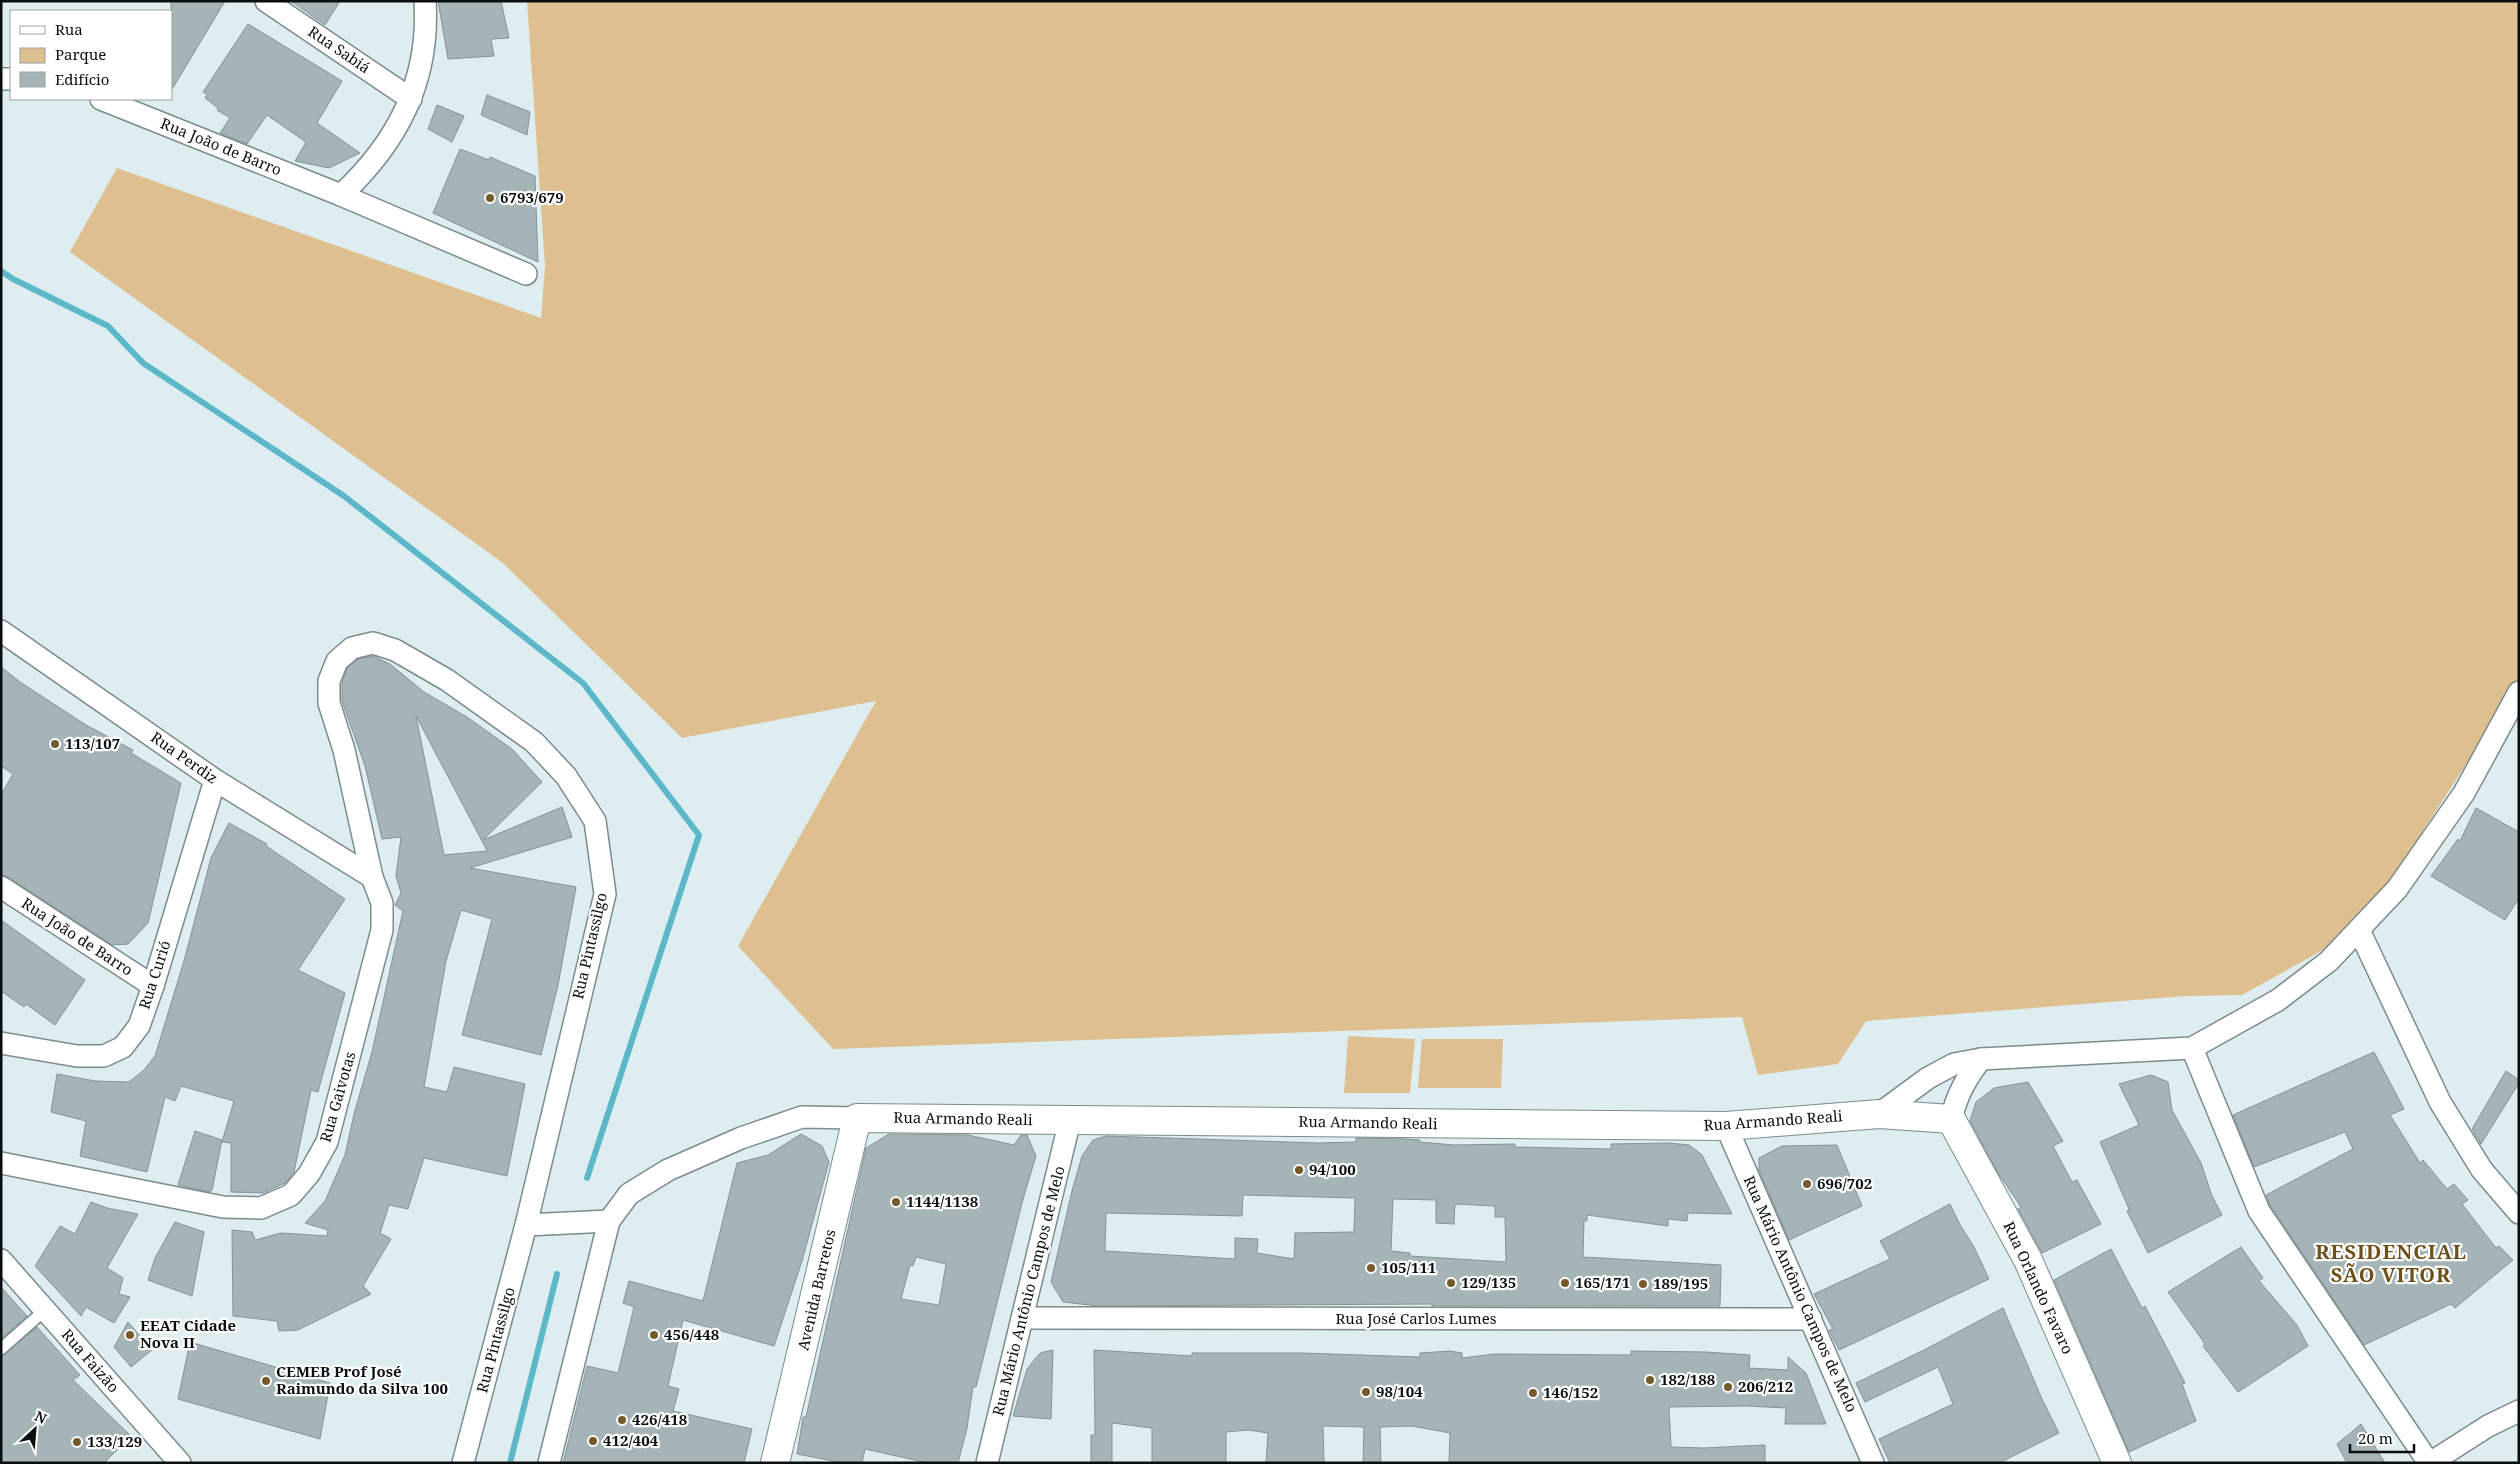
<svg xmlns="http://www.w3.org/2000/svg" width="2520" height="1464" viewBox="0 0 2520 1464" font-family="'Noto Serif',serif">
<style>
.green{fill:#dec090}
.lines{fill:none;stroke-linecap:round;stroke-linejoin:round}
.stream{stroke:#5cb8c9;stroke-width:6}
.building{fill:#a5b4b7;stroke:#849396;fill-rule:evenodd}
.service-casing{stroke:#7c8b8e;stroke-width:14}
.minor-casing{stroke:#7c8b8e;stroke-width:24}
.tertiary-casing{stroke:#7c8b8e;stroke-width:30}
.service{stroke:#fff;stroke-width:11}
.minor{stroke:#fff;stroke-width:21}
.tertiary{stroke:#fff;stroke-width:28}
.poi-dot{fill:#755a2c;stroke:#fff;stroke-width:2}
.labels{text-anchor:middle;stroke-width:4.5;stroke-linejoin:round;paint-order:stroke}
.street-label{font-size:15px;fill:#090f10;stroke:#fff}
.poi-label{font-size:15px;font-weight:bold;fill:#090f10;stroke:#fff;text-anchor:start}
.district-label{font-size:20px;font-weight:bold;letter-spacing:1px;fill:#6d4f19;stroke:#fff}
</style>
<rect width="100%" height="100%" fill="#ddedf0"/>
<g class="green">
<polygon points="527,1 2519,1 2519,682 2359,930 2242,995 2186,996 1866,1021 1838,1064 1758,1075 1742,1017 833,1049 738,946 876,701 682,738 503,563 70,252 117,168 541,318 545,266"/>
<polygon points="1348,1036 1415,1039 1410,1093 1344,1093"/>
<polygon points="1422,1039 1503,1039 1501,1088 1418,1088"/>
</g>
<g class="lines">
<g class="stream">
<polyline points="1,271 13,279 108,326 143,363 344,496 583,683 699,835 587,1178"/>
<polyline points="510,1463 557,1274"/>
</g>
</g>
<g class="building">
<polygon points="171,1 225,1 171,91"/>
<polygon points="291,1 340,1 325,25"/>
<polygon points="438,1 501,1 509,38 491,39 494,56 448,59"/>
<polygon points="248,24 342,81 317,123 360,153 329,168 295,161 306,142 267,115 247,144 220,133 230,118 217,110 218,108 205,98 207,94 203,92"/>
<polygon points="487,95 530,112 527,135 481,115"/>
<polygon points="437,105 464,116 452,142 428,129"/>
<polygon points="460,149 489,160 490,157 535,176 538,262 433,213"/>
<path d="M373,656L390,664L424,692L467,717L512,749L542,782L483,840L562,807L572,837L470,868L576,887L558,985L541,1055L462,1035L492,919L461,910L446,961L424,1087L447,1092L454,1067L525,1084L507,1176L424,1158L408,1209L389,1205L380,1233L391,1239L363,1286L371,1294L298,1330L279,1331L277,1321L233,1316L232,1230L252,1232L255,1240L281,1233L327,1236L328,1230L305,1223L325,1201L345,1155L354,1114L372,1052L403,911L395,905L401,893L396,876L401,837L382,839L365,766L342,701V683L347,668L358,659ZM416,716L482,841L487,851L444,855Z"/>
<polygon points="1,667 20,682 86,725 133,750 131,753 181,783 148,923 128,944 112,945 8,877 1,875 1,795 13,774 1,766"/>
<polygon points="2476,808 2519,832 2519,898 2505,920 2431,876 2458,839 2460,841"/>
<polygon points="229,823 267,844 266,846 345,899 298,970 345,993 318,1092 311,1090 294,1172 285,1183 263,1193 231,1192 231,1143 222,1142 234,1101 181,1086 175,1101 165,1097 147,1172 80,1156 86,1121 51,1112 57,1074 95,1081 129,1082 144,1070 155,1056 184,961 211,858"/>
<polygon points="1,920 85,980 55,1025 26,1004 24,1007 1,991"/>
<polygon points="2374,1052 2404,1109 2390,1115 2420,1163 2423,1160 2447,1189 2454,1184 2468,1200 2462,1204 2496,1248 2499,1246 2513,1260 2455,1308 2451,1304 2364,1345 2270,1205 2266,1195 2353,1149 2345,1132 2254,1167 2233,1115"/>
<polygon points="2506,1071 2519,1080 2519,1083 2481,1144 2472,1129"/>
<polygon points="2151,1075 2168,1082 2172,1110 2201,1163 2212,1196 2222,1215 2148,1253 2127,1211 2129,1209 2100,1142 2139,1125 2119,1084"/>
<polygon points="2028,1082 2063,1141 2053,1146 2072,1182 2077,1180 2101,1224 2042,1253 2018,1209 2021,1207 1998,1173 1970,1121 1976,1102 1994,1088"/>
<polygon points="195,1131 222,1140 212,1190 210,1192 178,1185"/>
<polygon points="801,1134 822,1146 829,1162 802,1261 774,1346 683,1320 668,1386 679,1389 673,1411 752,1429 744,1463 563,1463 587,1366 618,1373 634,1307 623,1303 629,1281 703,1301 737,1163 768,1155"/>
<path d="M889,1134L968,1135L1014,1145L1021,1135H1027L1036,1156L1023,1199L976,1387H973L967,1428L958,1463H928L865,1449L862,1463H843L797,1454L803,1417H806L866,1148ZM916,1257L946,1264L939,1305L901,1299L910,1265L913,1266Z"/>
<path d="M1106,1136L1318,1143L1356,1142V1138L1405,1139L1420,1140V1142L1454,1145L1515,1144V1147L1611,1149V1144L1669,1143L1689,1145L1702,1155L1732,1214L1688,1213L1687,1221L1668,1219V1226L1587,1215V1221H1584L1583,1257L1721,1265L1720,1306H1432V1304L1098,1306L1063,1302L1051,1282L1072,1191L1082,1156L1093,1140ZM1243,1195L1355,1198L1354,1232L1295,1233L1294,1259L1257,1253L1258,1239L1235,1238V1259L1105,1251L1106,1213L1242,1216ZM1393,1199L1436,1200V1223L1454,1224L1455,1204L1495,1206V1217H1505L1506,1262L1410,1256V1253L1391,1251Z"/>
<polygon points="1837,1145 1862,1206 1789,1240 1759,1170 1759,1158 1782,1146"/>
<polygon points="91,1202 107,1208 138,1214 107,1268 123,1278 119,1294 130,1297 114,1323 86,1307 81,1316 35,1266 60,1226 75,1234"/>
<polygon points="1950,1204 1959,1223 1974,1247 1989,1279 1839,1350 1829,1330 1833,1329 1814,1294 1890,1259 1880,1241"/>
<polygon points="175,1222 204,1232 192,1296 148,1280 155,1258"/>
<polygon points="2241,1247 2263,1278 2259,1281 2297,1325 2308,1346 2238,1392 2203,1346 2205,1344 2168,1292"/>
<polygon points="2111,1249 2142,1308 2145,1306 2185,1383 2182,1384 2196,1421 2129,1452 2054,1280"/>
<polygon points="1,1287 27,1316 1,1339"/>
<polygon points="2003,1308 2042,1399 2059,1433 1999,1463 1890,1463 1879,1439 1953,1404 1938,1367 1865,1402 1856,1383 1926,1349"/>
<polygon points="128,1322 152,1350 131,1367 114,1347"/>
<polygon points="37,1327 80,1375 73,1380 131,1436 104,1463 1,1463 1,1356"/>
<polygon points="190,1342 330,1383 320,1439 178,1399"/>
<polygon points="1053,1350 1051,1419 1013,1416 1027,1369 1040,1353"/>
<polygon points="1094,1350 1192,1356 1192,1353 1302,1353 1420,1357 1420,1353 1450,1351 1462,1353 1462,1358 1495,1354 1631,1355 1631,1351 1706,1352 1750,1355 1749,1368 1788,1370 1788,1357 1806,1373 1826,1424 1785,1424 1786,1408 1747,1406 1669,1407 1671,1447 1704,1448 1765,1445 1765,1463 1449,1463 1450,1433 1412,1426 1380,1427 1381,1463 1363,1463 1364,1427 1323,1426 1324,1463 1266,1463 1268,1433 1248,1430 1226,1432 1226,1463 1152,1463 1152,1428 1112,1423 1112,1463 1091,1463 1091,1435 1095,1435"/>
<polygon points="2361,1424 2385,1463 2347,1463 2337,1444"/>
</g>
<g class="lines">
<defs>
<polyline id="service" points="1,1349 45,1310"/>
<g id="minor">
<polyline points="266,1 411,99"/>
<polyline points="1,79 11,79"/>
<polyline points="101,99 341,195 526,274"/>
<path d="M341,195C398,142 430,80 425,1"/>
<polyline points="1,631 215,780 372,877"/>
<polyline points="1,887 153,986"/>
<polyline points="2359,930 2440,1102 2482,1170 2519,1213"/>
<polyline points="1,1043 77,1056 104,1056 123,1047 139,1026 153,986 215,780"/>
<polyline points="2192,1048 2259,1211 2429,1463"/>
<polyline points="1879,1114 1928,1078 1954,1064 1981,1059 2192,1048 2278,1000 2329,961 2397,889 2464,793 2519,692"/>
<path d="M1951,1119C1957,1095 1966,1078 1981,1059"/>
<polyline points="1726,1126 1873,1463"/>
<polyline points="1,1163 223,1207 261,1208 291,1195 309,1174 327,1142 382,930 382,903 372,877 344,750 329,703 329,681 337,661 352,648 373,643 395,650 447,680 534,742 566,776 595,821 605,894 526,1225 463,1463"/>
<polyline points="526,1225 609,1221"/>
<polyline points="1,1260 180,1463"/>
<polyline points="1022,1318 1811,1319"/>
<polyline points="549,1463 609,1221 629,1194 668,1170 741,1138 802,1117 857,1118"/>
<polyline points="987,1463 1070,1120"/>
<polyline points="2430,1463 2488,1426 2519,1411"/>
</g>
<polyline id="tertiary" points="775,1463 857,1118 1726,1126 1879,1114 1951,1119 2028,1260 2117,1463"/>
</defs>
<use href="#service" class="service-casing"/>
<use href="#minor" class="minor-casing"/>
<use href="#tertiary" class="tertiary-casing"/>
<use href="#service" class="service"/>
<use href="#minor" class="minor"/>
<use href="#tertiary" class="tertiary"/>
</g>
<g class="poi-dot">
<circle cx="490" cy="198" r="5"/>
<circle cx="55" cy="744" r="5"/>
<circle cx="1299" cy="1170" r="5"/>
<circle cx="1807" cy="1184" r="5"/>
<circle cx="896" cy="1202" r="5"/>
<circle cx="1371" cy="1268" r="5"/>
<circle cx="1451" cy="1283" r="5"/>
<circle cx="1565" cy="1283" r="5"/>
<circle cx="1643" cy="1284" r="5"/>
<circle cx="130" cy="1335" r="5"/>
<circle cx="654" cy="1335" r="5"/>
<circle cx="1650" cy="1380" r="5"/>
<circle cx="266" cy="1381" r="5"/>
<circle cx="1728" cy="1387" r="5"/>
<circle cx="1366" cy="1392" r="5"/>
<circle cx="1533" cy="1393" r="5"/>
<circle cx="622" cy="1420" r="5"/>
<circle cx="593" cy="1441" r="5"/>
<circle cx="77" cy="1442" r="5"/>
</g>
<g class="labels">
<g class="street-label">
<text transform="translate(339 50) rotate(34)" y="5">Rua Sabiá</text>
<text transform="translate(221 147) rotate(22)" y="5">Rua João de Barro</text>
<text transform="translate(184 758) rotate(35)" y="5">Rua Perdiz</text>
<text transform="translate(77 937) rotate(33)" y="5">Rua João de Barro</text>
<text transform="translate(590 946) rotate(-77)" y="5">Rua Pintassilgo</text>
<text transform="translate(155 975) rotate(-72)" y="5">Rua Curió</text>
<text transform="translate(338 1097) rotate(-74)" y="5">Rua Gaivotas</text>
<text transform="translate(963 1119) rotate(1)" y="5">Rua Armando Reali</text>
<text transform="translate(1773 1121) rotate(-4)" y="5">Rua Armando Reali</text>
<text transform="translate(1368 1123) rotate(1)" y="5">Rua Armando Reali</text>
<text transform="translate(2038 1288) rotate(65)" y="5">Rua Orlando Favaro</text>
<text transform="translate(817 1290) rotate(-77)" y="5">Avenida Barretos</text>
<text transform="translate(1029 1291) rotate(-76)" y="5">Rua Mário Antônio Campos de Melo</text>
<text transform="translate(1800 1294) rotate(66)" y="5">Rua Mário Antônio Campos de Melo</text>
<text x="1416" y="1324">Rua José Carlos Lumes</text>
<text transform="translate(496 1340) rotate(-75)" y="5">Rua Pintassilgo</text>
<text transform="translate(90 1361) rotate(49)" y="5">Rua Faizão</text>
</g>
<g class="poi-label">
<text x="500" y="203">6793/679</text>
<text x="65" y="749">113/107</text>
<text x="1309" y="1175">94/100</text>
<text x="1817" y="1189">696/702</text>
<text x="906" y="1207">1144/1138</text>
<text x="1381" y="1273">105/111</text>
<text x="1461" y="1288">129/135</text>
<text x="1575" y="1288">165/171</text>
<text x="1653" y="1289">189/195</text>
<text x="140" y="1331">EEAT Cidade<tspan x="140" dy="17">Nova II</tspan></text>
<text x="664" y="1340">456/448</text>
<text x="276" y="1377">CEMEB Prof José<tspan x="276" dy="17">Raimundo da Silva 100</tspan></text>
<text x="1660" y="1385">182/188</text>
<text x="1738" y="1392">206/212</text>
<text x="1376" y="1397">98/104</text>
<text x="1543" y="1398">146/152</text>
<text x="632" y="1425">426/418</text>
<text x="603" y="1446">412/404</text>
<text x="87" y="1447">133/129</text>
</g>
<g class="district-label">
<text x="2391" y="1259">RESIDENCIAL<tspan x="2391" dy="23">SÃO VITOR</tspan></text>
</g>
</g>
<rect width="2520" height="1464" fill="none" stroke="#090f10" stroke-width="5"/>
<rect x="10" y="10" width="162" height="90" fill="#ffffff" stroke="#9d9f9f"/>
<rect x="20" y="26" width="25" height="8" fill="#ffffff" stroke="#9d9f9f"/>
<text x="55" y="35" font-size="15" fill="#090f10">Rua</text>
<rect x="20" y="48" width="25" height="15" fill="#dec090" stroke="#9d9f9f"/>
<text x="55" y="60" font-size="15" fill="#090f10">Parque</text>
<rect x="20" y="72" width="25" height="15" fill="#a5b4b7" stroke="#9d9f9f"/>
<text x="55" y="85" font-size="15" fill="#090f10">Edifício</text>
<g transform="translate(35 1429) rotate(26)" stroke="#ffffff" stroke-width="4" paint-order="stroke">
<path d="M0-4L9 19L0 12L-9 19Z" fill="#090f10"/>
<text y="-8" font-size="14" font-weight="bold" text-anchor="middle" fill="#090f10">N</text>
</g>
<path d="M2350 1444v8h64v-8" fill="none" stroke="#090f10" stroke-width="2.5"/>
<text x="2358" y="1444" font-size="15" fill="#090f10" stroke="#ffffff" stroke-width="4" paint-order="stroke">20 m</text>
</svg>
